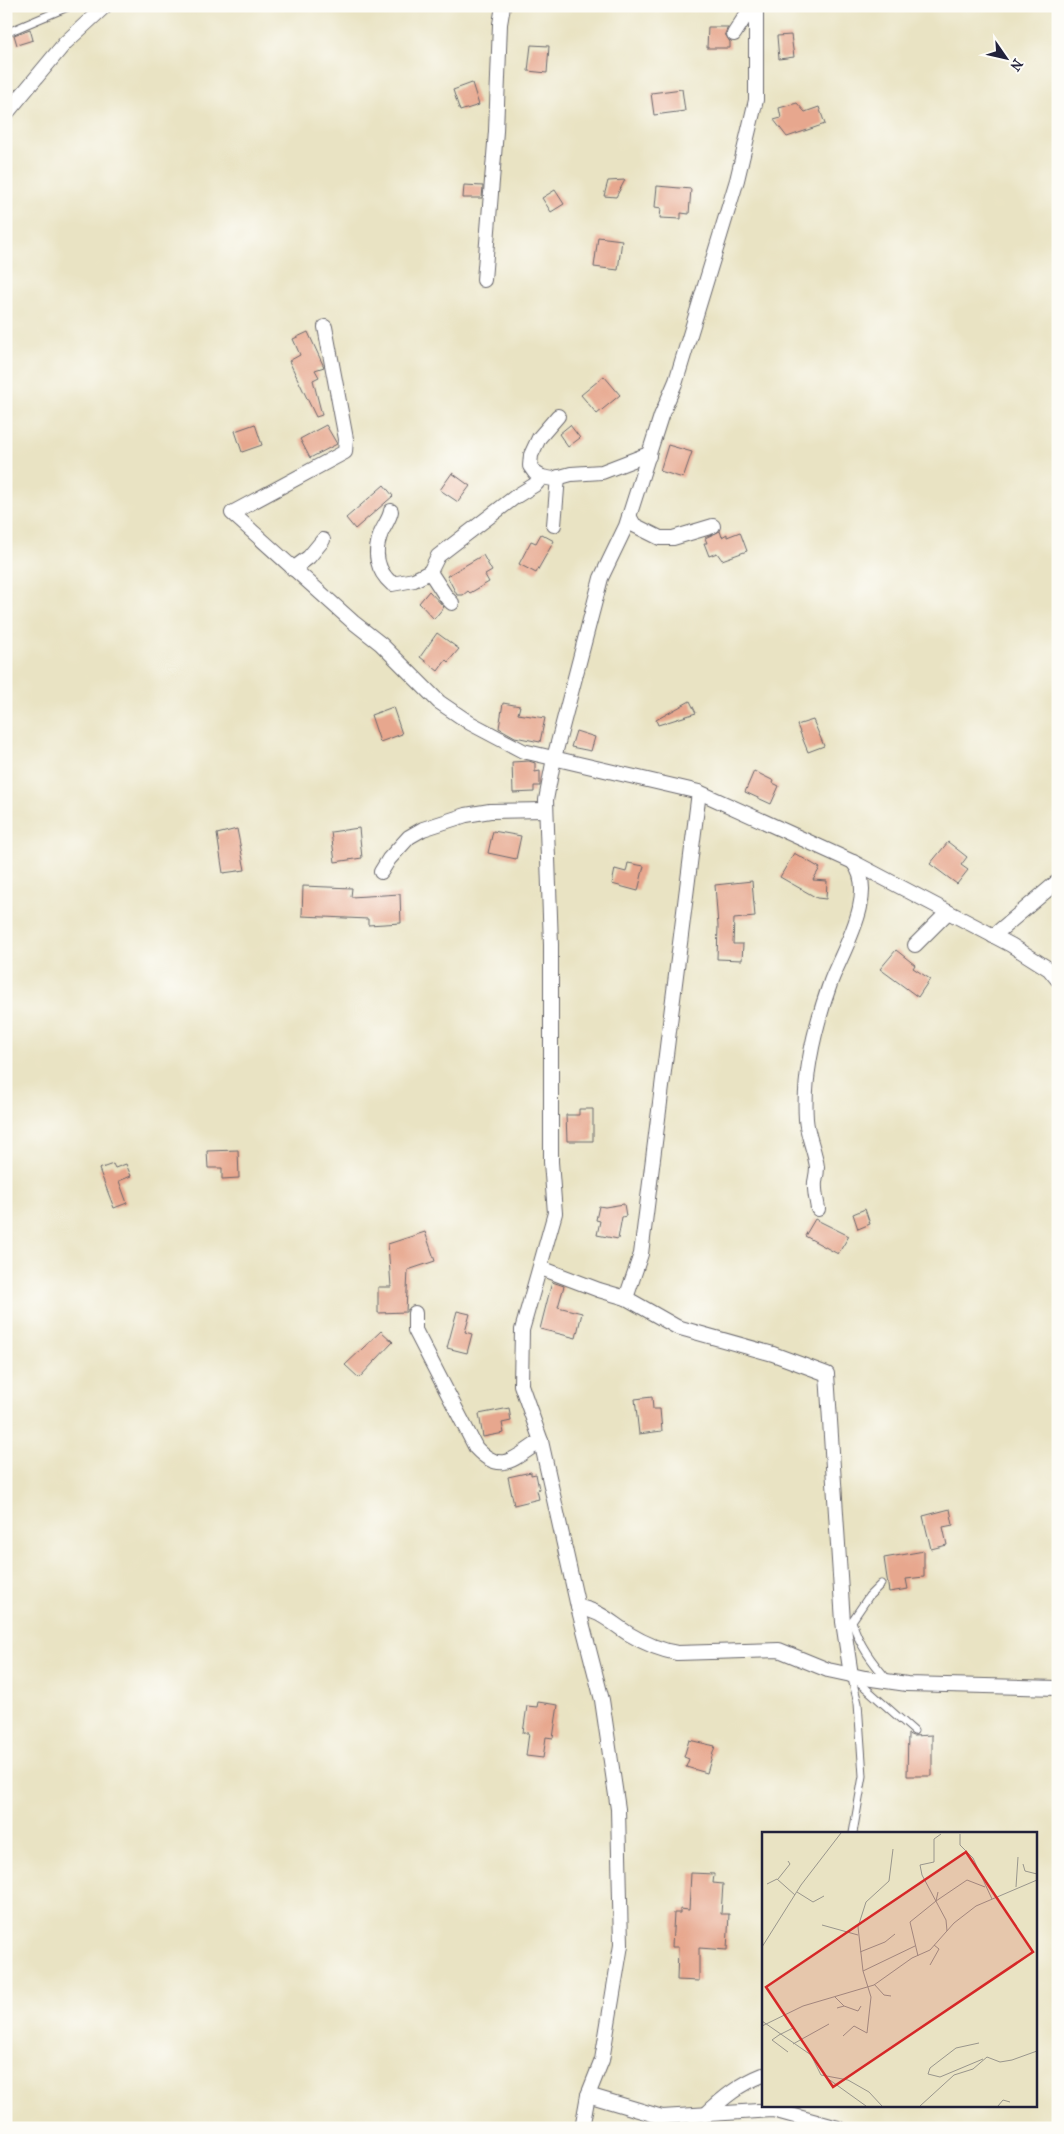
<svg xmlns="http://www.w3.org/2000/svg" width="1064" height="2134" viewBox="0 0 1064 2134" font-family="'IM FELL French Canon',serif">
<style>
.building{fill:#e7a78e}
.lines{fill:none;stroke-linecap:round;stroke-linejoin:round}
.lane-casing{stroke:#68666b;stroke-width:9}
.street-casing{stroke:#68666b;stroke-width:16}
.lane{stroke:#fff;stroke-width:7}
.street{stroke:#fff;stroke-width:14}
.inset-road{fill:none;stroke:#99968d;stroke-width:1}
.view{fill:#d62828;fill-opacity:0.15;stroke:#d62828;stroke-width:2.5}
.inset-edge{fill:none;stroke:#22223b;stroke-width:2.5}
</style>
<rect width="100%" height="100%" fill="#fdfcf7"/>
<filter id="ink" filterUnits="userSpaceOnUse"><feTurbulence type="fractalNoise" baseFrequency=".02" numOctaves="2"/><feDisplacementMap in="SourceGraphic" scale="10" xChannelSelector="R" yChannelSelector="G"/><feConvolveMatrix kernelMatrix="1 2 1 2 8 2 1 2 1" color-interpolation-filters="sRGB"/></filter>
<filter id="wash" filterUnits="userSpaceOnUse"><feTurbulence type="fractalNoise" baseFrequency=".0096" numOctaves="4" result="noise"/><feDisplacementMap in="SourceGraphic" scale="20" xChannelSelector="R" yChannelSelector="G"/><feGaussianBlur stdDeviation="1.12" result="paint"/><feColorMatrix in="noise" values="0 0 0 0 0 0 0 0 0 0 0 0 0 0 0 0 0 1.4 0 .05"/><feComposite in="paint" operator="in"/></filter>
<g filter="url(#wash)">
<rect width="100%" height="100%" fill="#e9e3c3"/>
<g id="blocks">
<g class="building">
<polygon points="708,27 728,27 725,34 730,42 730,48 707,48"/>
<polygon points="30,29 33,40 17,45 14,35"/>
<polygon points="791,35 794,57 779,59 777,36"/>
<polygon points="531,45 549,46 547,73 528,71"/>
<polygon points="472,83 479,105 460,111 453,90"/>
<polygon points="682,89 685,111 654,115 651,93"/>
<polygon points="797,103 805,112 819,107 825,124 787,137 774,120 781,118 779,108"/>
<polygon points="625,180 616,197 604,196 608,181"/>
<polygon points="464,185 483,186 482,198 463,198"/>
<polygon points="657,186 691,189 689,214 681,213 681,219 660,218 661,208 655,207"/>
<polygon points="555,190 564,204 551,212 542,198"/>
<polygon points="598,237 622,240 618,270 594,267"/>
<polygon points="308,332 324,367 315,370 319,377 313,380 322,415 316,417 289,361 300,355 293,339"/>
<polygon points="604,376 620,395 597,414 581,395"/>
<polygon points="255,424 262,445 242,452 235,431"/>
<polygon points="326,425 337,444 310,458 300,439"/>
<polygon points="570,425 580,438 568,447 559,434"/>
<polygon points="668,445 692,452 683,478 660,471"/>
<polygon points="452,473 470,486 458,502 440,490"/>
<polygon points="384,485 393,496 355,529 346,518"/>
<polygon points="720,531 722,537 727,534 727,537 740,532 747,551 722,560 717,553 709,556 704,543 707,543 705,538"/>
<polygon points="541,534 554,541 536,573 519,564 531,541 536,543"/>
<polygon points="483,555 492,571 485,575 489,582 470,593 468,591 463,595 457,595 447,576"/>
<polygon points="429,591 444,607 434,619 419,603"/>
<polygon points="437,633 459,649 448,662 446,660 438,671 420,657"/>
<polygon points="690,701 696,713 658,725 656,720"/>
<polygon points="503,703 520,706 518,714 545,718 540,742 515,737 499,728"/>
<polygon points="393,707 402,734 380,742 371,715"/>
<polygon points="813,720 824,746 808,752 797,725"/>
<polygon points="576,731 595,737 591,751 571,747"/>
<polygon points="529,761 535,763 535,772 540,771 540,786 534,786 534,792 513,793 512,762"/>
<polygon points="754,771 774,781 773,783 779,786 771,804 745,792"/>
<polygon points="359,828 362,858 335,862 331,832"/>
<polygon points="237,829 245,870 223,873 217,834"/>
<polygon points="493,831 521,836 516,859 488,853"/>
<polygon points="948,842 967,857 961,865 968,870 957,884 930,864"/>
<polygon points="794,853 820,868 813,880 827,881 826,899 817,898 780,877"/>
<polygon points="628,863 644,866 638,891 612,884 615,869 626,872"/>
<polygon points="752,881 755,917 734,919 733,944 743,944 742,960 717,959 718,926 715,885"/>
<polygon points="303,886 352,888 351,897 400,894 401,923 368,925 368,919 302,916"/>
<polygon points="896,950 915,965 913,968 930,979 918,997 880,969"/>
<polygon points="579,1109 593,1109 593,1141 567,1141 566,1115 579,1115"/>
<polygon points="238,1150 239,1178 222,1179 222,1168 208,1168 207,1151"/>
<polygon points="113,1164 115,1168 126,1164 131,1176 119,1181 127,1203 114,1208 99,1169"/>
<polygon points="624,1204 626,1216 622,1217 618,1239 597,1235 600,1221 596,1220 599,1206 605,1207"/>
<polygon points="865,1209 870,1224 858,1229 853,1214"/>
<polygon points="815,1219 849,1236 838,1254 805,1236"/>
<polygon points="425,1232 435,1261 408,1270 406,1312 378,1313 378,1287 391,1287 388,1244"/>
<polygon points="552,1282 564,1286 558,1307 582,1313 576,1338 540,1329"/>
<polygon points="457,1311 470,1314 465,1332 472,1334 467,1353 447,1348"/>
<polygon points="381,1331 393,1342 359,1378 345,1365"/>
<polygon points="652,1397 653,1409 660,1409 662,1431 639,1434 635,1399"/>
<polygon points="509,1408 511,1421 502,1423 504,1433 483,1437 479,1414"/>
<polygon points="531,1472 531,1475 536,1474 539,1489 537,1490 539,1499 514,1505 508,1477"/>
<polygon points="950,1509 953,1525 943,1527 947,1545 931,1549 923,1516"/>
<polygon points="924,1551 924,1577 906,1579 908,1589 889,1592 884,1558"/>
<polygon points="538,1702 558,1705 553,1738 546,1737 543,1758 526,1756 529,1733 523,1733 527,1706 537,1707"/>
<polygon points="908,1734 913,1736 932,1735 932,1776 907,1776"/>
<polygon points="689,1740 715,1746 707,1773 686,1767 689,1759 684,1757"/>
<polygon points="691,1873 714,1874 713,1883 723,1884 721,1914 729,1914 727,1950 699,1948 699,1981 677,1980 678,1947 672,1947 674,1913 680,1913 680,1909 689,1910"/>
</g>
</g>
</g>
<g filter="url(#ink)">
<use href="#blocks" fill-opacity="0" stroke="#68666b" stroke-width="1"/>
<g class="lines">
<defs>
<g id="lane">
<polyline points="6,33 70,6"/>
<path d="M881,1584L869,1596L852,1621C859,1645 872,1662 888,1680"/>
<polyline points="853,1833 863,1776 858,1703 851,1675 914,1731"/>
</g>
<g id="street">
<polyline points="734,34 752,6"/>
<polyline points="6,114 65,43 105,6"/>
<polyline points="484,280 496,131 500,24 503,6"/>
<polyline points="325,327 346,439 345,452 232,513 353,622 381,644 439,702 470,723 523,751 699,792 853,862 1011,945 1049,969 1058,980"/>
<polyline points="558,416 539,438 531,455 530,466 535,473 542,477 553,479 571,474 602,472 646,455 649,456"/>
<path d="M391,511C390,518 384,526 381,533C373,553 377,571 392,584L414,580L430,572"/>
<polyline points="629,516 634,525 660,538 673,538 713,526"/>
<polyline points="554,525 558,477"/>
<polyline points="293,569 309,557 323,540"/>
<polyline points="452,603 447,598 430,572 438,556 515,497 536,484 542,477"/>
<polyline points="381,872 389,859 409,837 423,829 466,815 490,811 546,810"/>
<polyline points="993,936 1058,881"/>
<polyline points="915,945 948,912"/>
<path d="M818,1209C817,1201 814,1191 815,1182C816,1177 817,1173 817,1167C815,1151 807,1135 806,1119C803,1075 816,1023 831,981C842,951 879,893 853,862"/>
<polyline points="541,1268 599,1290 626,1298 677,1327 773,1354 827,1374 843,1622 851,1675"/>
<polyline points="626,1298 641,1254 699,792"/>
<path d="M415,1313V1330L476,1448C502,1476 515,1457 541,1441"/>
<path d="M578,1607C601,1611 610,1622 629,1634C644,1643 660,1650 677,1653L779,1650L828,1670L865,1678L907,1684L1058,1688"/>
<polyline points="588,2095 662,2117 773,2110 838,2128"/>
<path d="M705,2115C723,2098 740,2084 763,2075"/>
<polyline points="582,2128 588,2095 602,2060 621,1945 618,1809 602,1700 578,1607 541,1441 521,1385 522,1330 555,1213 551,1162 551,945 546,800 554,758 601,578 626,526 661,416 676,381 737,180 756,100 756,6"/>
</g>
</defs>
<use href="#lane" class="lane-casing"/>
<use href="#street" class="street-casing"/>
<use href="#lane" class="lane"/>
<use href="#street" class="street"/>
</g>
</g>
<g transform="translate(762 1832)">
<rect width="275" height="275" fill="#e9e3c3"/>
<path class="inset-road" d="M179,2L172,7V30L158,33L160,43L184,88L185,99M198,2V13L211,26L230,67M261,32L263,39L275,42M16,47L28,32L26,29M5,52L15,47L33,63M254,55L256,25M35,60L51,70L62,64M176,60L174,69L205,48L223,55M60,93L96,103M0,115L39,53L79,1M98,120L123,110L133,102M156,124L148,90L174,69M168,133L177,117L172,113M101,139L153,114M112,152L122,163L129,164M73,165L82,174L75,176M82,174L96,179L99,174M0,189L49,223L59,243L86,248L107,260L120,274M0,194L41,174L112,153L150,126L168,118L192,91L214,74L275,48M17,203L10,208L26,220M17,203L31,196M81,204L92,194L105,201L109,165L101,139L96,95L104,70L127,49L131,17M217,211L194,216L168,236L166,242L178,245L221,227M31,212L67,192M65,246L104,274M158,274L192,243L211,237L225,225L238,230L250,228L275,219M236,274L241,268L248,270"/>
<path class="view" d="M204,20L271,120L71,255L4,155Z"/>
<rect width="275" height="275" class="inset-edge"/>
</g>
<rect width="1064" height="2134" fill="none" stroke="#fdfcf7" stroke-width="25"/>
<g transform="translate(1006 58) rotate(124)" stroke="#fdfcf7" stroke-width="4" paint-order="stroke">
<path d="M0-4L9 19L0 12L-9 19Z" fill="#22223b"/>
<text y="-8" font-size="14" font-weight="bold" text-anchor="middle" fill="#22223b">N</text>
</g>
</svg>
